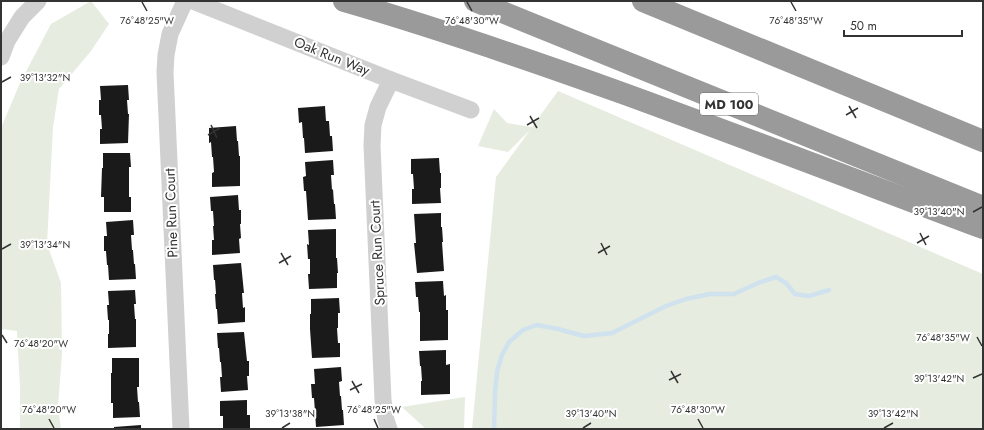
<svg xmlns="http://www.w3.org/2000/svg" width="984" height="430" viewBox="0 0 984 430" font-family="Jost,sans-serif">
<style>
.green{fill:#e6ecdf}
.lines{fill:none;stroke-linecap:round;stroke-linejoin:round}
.stream{stroke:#cfe2ee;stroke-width:4.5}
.building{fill:#1a1a1a}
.street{stroke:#d0d0d0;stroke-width:17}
.highway{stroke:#9a9a9a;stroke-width:22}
.ticks{fill:none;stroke:#333;stroke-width:1.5}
.labels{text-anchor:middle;stroke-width:4;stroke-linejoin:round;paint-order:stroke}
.shield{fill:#fff;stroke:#707070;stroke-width:1}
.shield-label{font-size:13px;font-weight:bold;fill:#333}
.street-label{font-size:14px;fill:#333;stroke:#fff}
.ticks-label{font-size:10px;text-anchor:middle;fill:#333;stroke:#fff;stroke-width:4;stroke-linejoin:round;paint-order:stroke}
</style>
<rect width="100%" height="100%" fill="#fff"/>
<g class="green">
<polygon points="91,1 109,24 91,51 59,89 53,127 47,244 61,283 62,353 58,407 61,429 20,429 20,388 17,331 1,329 1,128 20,83 51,24"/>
<polygon points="558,91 983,274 983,429 472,429 496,177 530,130 508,152 478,146 494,109 507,123 532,127"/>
<polygon points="465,397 464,429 426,429 402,407"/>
</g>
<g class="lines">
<polyline class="stream" points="494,429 495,393 497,372 502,355 509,342 523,330 537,325 558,329 584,336 612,333 666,306 686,299 710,294 734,294 758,283 776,277 786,283 795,294 809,296 829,290"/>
</g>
<g class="building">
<polygon points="128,85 129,100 127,100 128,114 129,114 128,143 100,144 100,129 102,129 101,115 99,115 99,100 101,100 100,86"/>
<polygon points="325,106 326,121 329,121 330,136 332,136 333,151 305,153 304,138 303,138 302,122 299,123 298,108"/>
<polygon points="236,126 237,141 238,141 239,156 240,156 240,186 212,187 212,173 214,172 213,157 212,157 211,142 209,143 209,128"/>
<polygon points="103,153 130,153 131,167 129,167 129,197 131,197 131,212 104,212 104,197 101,197 102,168 103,168"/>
<polygon points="439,158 440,173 441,173 441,188 440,188 441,203 412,204 412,189 414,189 413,174 411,174 411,159"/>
<polygon points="333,160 334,175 331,175 332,190 333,189 334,204 335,204 336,219 308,220 306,191 304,191 303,177 306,176 305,162"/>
<polygon points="238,195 239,210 241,210 241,224 240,224 241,238 239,239 240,253 212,255 212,240 214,240 213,226 214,226 213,211 211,211 210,197"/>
<polygon points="441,213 441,227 442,227 443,242 442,242 444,271 417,273 414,243 416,243 414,214"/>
<polygon points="133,220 134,235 131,235 132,250 133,250 134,264 135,264 136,279 109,280 108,265 107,265 106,251 104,251 104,236 107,236 106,222"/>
<polygon points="336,229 336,258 337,258 338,273 337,273 337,288 309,289 308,274 310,274 310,259 308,259 307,244 309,245 308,230"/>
<polygon points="241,263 244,293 242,293 243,308 245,307 245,322 218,324 217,309 216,309 215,294 216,294 215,280 214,280 213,265"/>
<polygon points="443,281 444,296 446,295 446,310 448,310 448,340 420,341 420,312 419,312 418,297 416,297 415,282"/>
<polygon points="135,290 136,304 134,304 135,319 136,319 136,347 108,348 108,334 109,334 109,320 108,320 107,305 109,305 108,291"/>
<polygon points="339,298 340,313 338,313 338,328 337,328 338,343 340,343 340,357 312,358 310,329 310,314 311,314 311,299"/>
<polygon points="244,332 247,361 249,361 249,376 247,376 248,390 221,392 220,377 222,377 221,362 220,362 219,348 218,348 217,333"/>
<polygon points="446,350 446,365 450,364 450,394 421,395 421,381 422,381 421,366 420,366 419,351"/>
<polygon points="112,358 139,358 139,387 137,387 138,402 139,402 140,417 113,418 113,403 111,403 111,373 112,373"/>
<polygon points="341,367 342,381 339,382 340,396 341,396 342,410 343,410 344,425 316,427 315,412 314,398 312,398 311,384 315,384 314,369"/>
<polygon points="247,400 247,415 250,415 250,429 223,429 223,416 220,416 220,401"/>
<polygon points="141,425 141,429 114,429 114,427"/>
</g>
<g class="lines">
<g class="street">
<polyline points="193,1 391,80 471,110"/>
<polyline points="1,57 7,41 22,17 38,1"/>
<polyline points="181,429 165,72 166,55 170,34 185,1"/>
<polyline points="389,429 386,420 383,400 372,145 373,125 378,107 391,80"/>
</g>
<g class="highway">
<path d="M344,1C438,28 530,60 622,93C743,137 863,183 983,228"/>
<polyline points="475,1 983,207"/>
<polyline points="643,1 983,141"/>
</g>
</g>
<path class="ticks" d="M142,2L147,11M467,2L472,11M791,2L796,11M2,82L11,77M849,106L856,118M846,115L858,108M530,116L537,128M211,125L217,138M527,125L539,118M208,135L220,128M973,212L982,207M920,233L926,245M601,243L607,255M917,243L929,236M2,249L11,244M281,253L288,265M598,253L610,246M279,263L291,256M2,335L7,343M977,337L982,346M671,371L678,383M973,378L982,374M669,380L681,374M352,381L359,393M350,390L362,384M49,419L54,428M374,419L378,428M698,419L703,428M282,428L290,423M583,428L591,423M884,428L893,423"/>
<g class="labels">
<rect class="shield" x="700" y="93" width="58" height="22" rx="3"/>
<g class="shield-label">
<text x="729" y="109">MD 100</text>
</g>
<g class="street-label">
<text transform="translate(332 56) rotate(22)" y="5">Oak Run Way</text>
<text transform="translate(171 213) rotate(-92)" y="5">Pine Run Court</text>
<text transform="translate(377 253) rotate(-93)" y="5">Spruce Run Court</text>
</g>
</g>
<g class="ticks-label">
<text x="147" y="24">76°48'25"W</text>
<text x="472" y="24">76°48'30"W</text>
<text x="796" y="24">76°48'35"W</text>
<text x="45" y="81">39°13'32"N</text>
<text x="939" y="215">39°13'40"N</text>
<text x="45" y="248">39°13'34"N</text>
<text x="943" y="341">76°48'35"W</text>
<text x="41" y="347">76°48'20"W</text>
<text x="939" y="382">39°13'42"N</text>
<text x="49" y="413">76°48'20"W</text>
<text x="374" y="413">76°48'25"W</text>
<text x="698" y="413">76°48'30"W</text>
<text x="290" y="417">39°13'38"N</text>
<text x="591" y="417">39°13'40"N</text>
<text x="893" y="417">39°13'42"N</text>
</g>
<rect width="984" height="430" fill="none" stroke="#333333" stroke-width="4"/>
<path d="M844 30v6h118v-6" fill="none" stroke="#333333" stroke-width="2"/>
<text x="850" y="30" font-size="12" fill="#333333" stroke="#ffffff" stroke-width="3" paint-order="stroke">50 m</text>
</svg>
